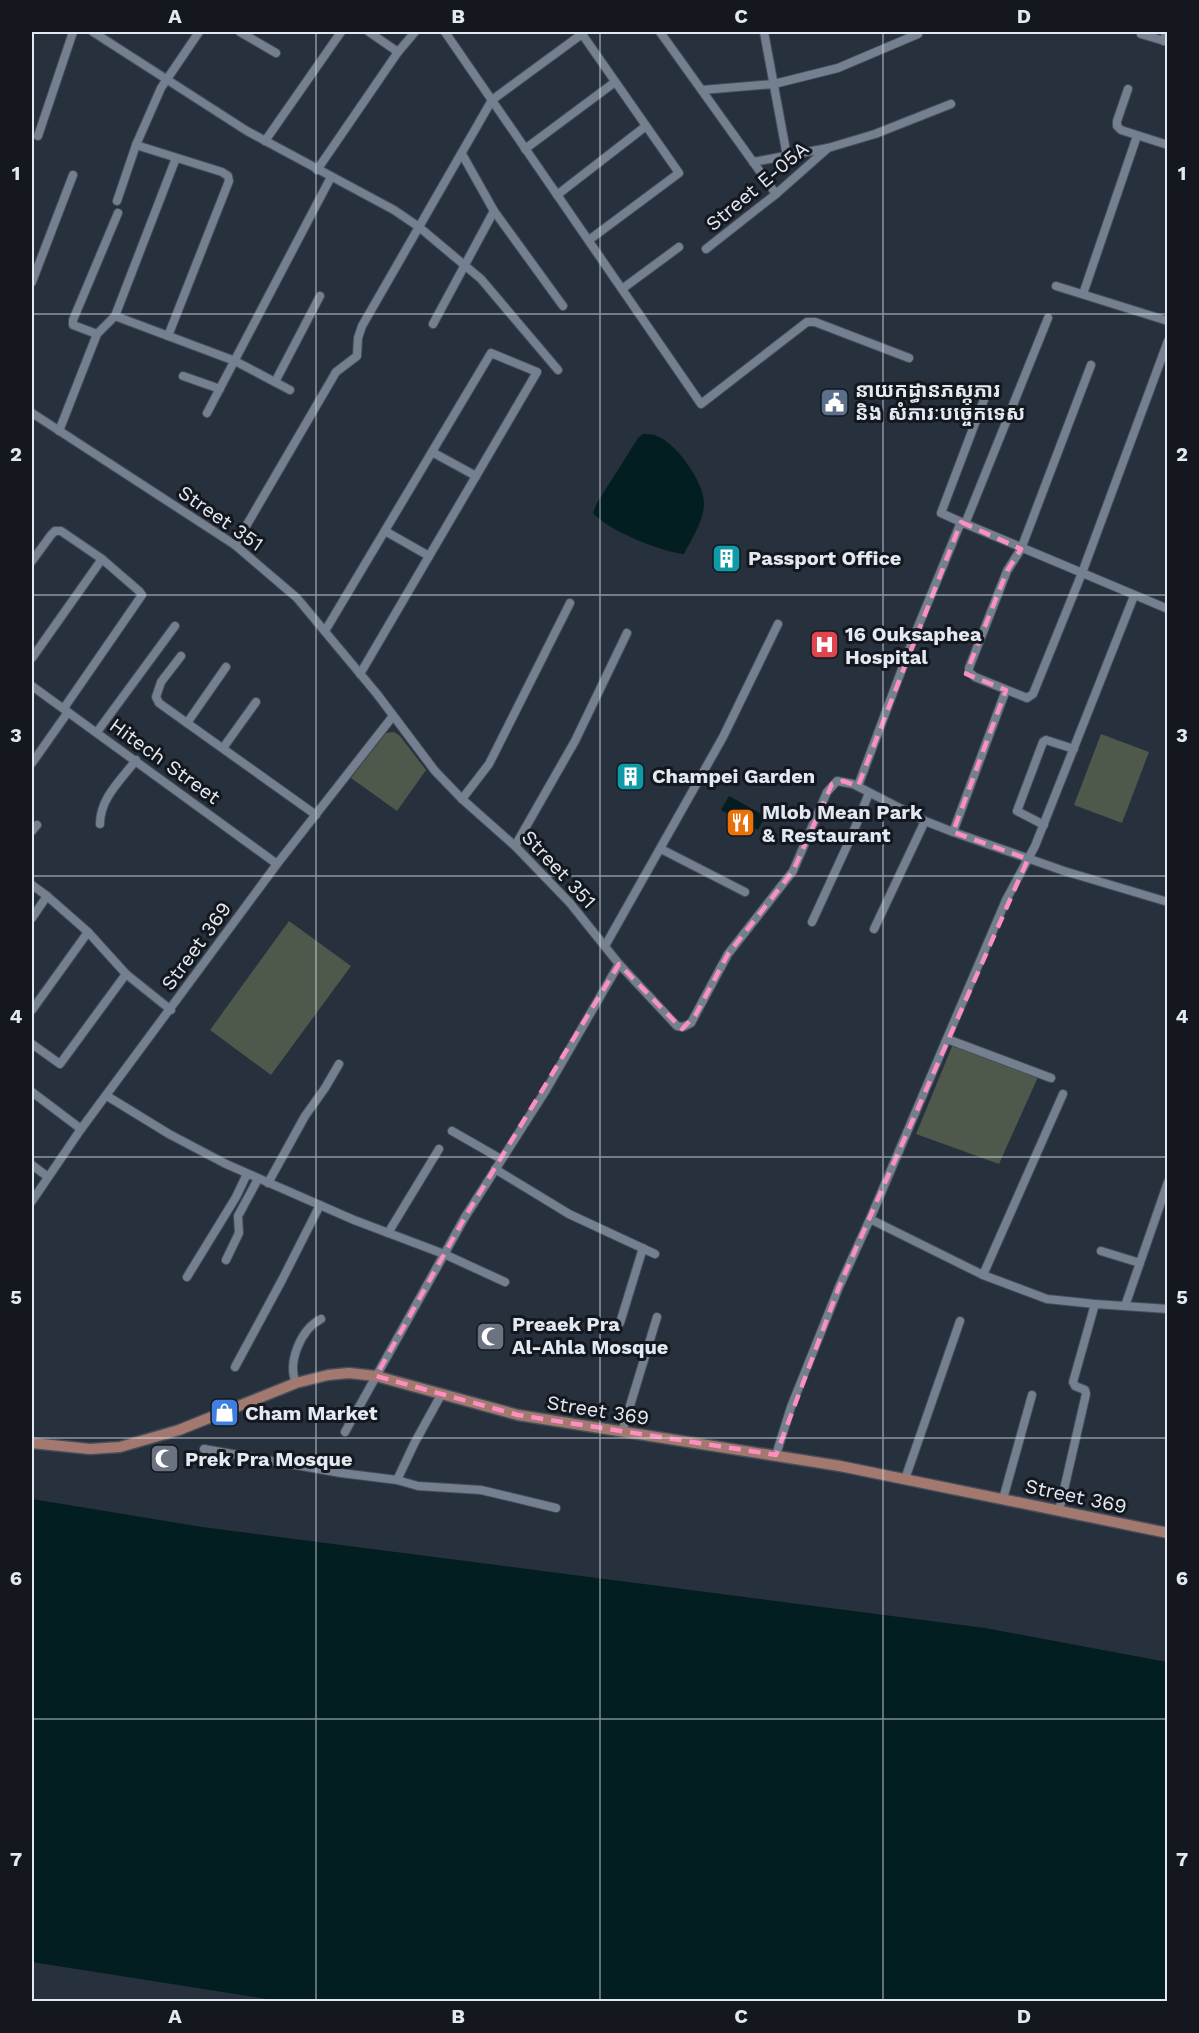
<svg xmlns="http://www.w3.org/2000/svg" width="1199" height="2033" viewBox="0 0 1199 2033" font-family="'Work Sans','Noto Sans Khmer',sans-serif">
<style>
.green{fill:#4e584b}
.water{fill:#031e20}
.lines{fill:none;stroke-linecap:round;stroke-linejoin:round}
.minor-casing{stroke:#464e5a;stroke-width:10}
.major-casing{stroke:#464e5a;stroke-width:13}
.minor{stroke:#74808f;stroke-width:8}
.major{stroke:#a3796f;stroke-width:10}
.marked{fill:none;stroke:#fc8fc2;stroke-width:4.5;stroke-dasharray:12 8;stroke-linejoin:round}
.grid{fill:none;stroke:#e3e9f2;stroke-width:1.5;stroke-opacity:0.55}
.labels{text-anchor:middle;stroke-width:6;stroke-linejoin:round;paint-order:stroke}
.street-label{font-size:20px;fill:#e3e9f2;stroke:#14181e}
.poi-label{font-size:20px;font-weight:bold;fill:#e3e9f2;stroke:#14181e;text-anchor:start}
.neatline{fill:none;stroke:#e3e9f2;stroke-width:2}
.grid-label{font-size:20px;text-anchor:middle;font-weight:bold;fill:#e3e9f2}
</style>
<rect width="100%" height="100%" fill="#27303d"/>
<g class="green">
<polygon points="394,732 400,736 426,770 397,811 351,778 386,733"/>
<polygon points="1101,734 1149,752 1122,823 1074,805"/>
<polygon points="289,921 351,966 271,1075 210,1030"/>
<polygon points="953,1044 1038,1077 999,1164 916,1134"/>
</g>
<g class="water">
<path d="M643,434C648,434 653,434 657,436C677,444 703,481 704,502C705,519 691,540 684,554C662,552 607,530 593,513L597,503L638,438Z"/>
<polygon points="729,796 765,816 758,830 721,810"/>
<polygon points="32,1499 202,1527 985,1628 1167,1662 1167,2001 286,2002 32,1962"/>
</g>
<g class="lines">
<defs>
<g id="minor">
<polyline points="93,32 247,131 394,210 419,227 481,279 558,370"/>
<polyline points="240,32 276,53"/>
<polyline points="369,32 398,52"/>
<polyline points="445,32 701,404 807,322 815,322 909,358"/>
<polyline points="660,32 776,194"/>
<polyline points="764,32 787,156"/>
<polyline points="1141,34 1168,42"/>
<polyline points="1164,41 1166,32"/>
<polyline points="1128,89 1117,121 1117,126 1121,130 1168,145"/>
<polyline points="702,90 774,84 838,68 918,34"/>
<polyline points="38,136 73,32"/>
<polyline points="265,141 341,32"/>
<polyline points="136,145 222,172 228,176 229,181 168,336"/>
<polyline points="525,149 615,82"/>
<polyline points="462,154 494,211 563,306"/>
<polyline points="753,162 828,148 875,134 951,104"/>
<polyline points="317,170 398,52 415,32"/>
<polyline points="557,195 646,126"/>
<polyline points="117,201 136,145 161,88 199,32"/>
<polyline points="706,249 776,194 828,148"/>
<polyline points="32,282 73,175"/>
<polyline points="1056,286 1168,321"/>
<polyline points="622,289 679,247"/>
<polyline points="1083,294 1137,136"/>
<polyline points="115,316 235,361 290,390"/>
<polyline points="433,324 494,211"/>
<polyline points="97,334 73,325 73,320 118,213"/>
<polyline points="1091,365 1021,549 1007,571 969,668 969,672 975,677 1027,698 1033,694 1082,573 1168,341"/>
<polyline points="183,376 220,389"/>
<polyline points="275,382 320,296"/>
<polyline points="32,413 235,545 297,598 377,694 435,771 462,799 515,846 570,903 619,964 677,1026 683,1027 691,1023 728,954 793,871 827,792 837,781 853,784 925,821 953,832 1064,871 1168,902"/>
<polyline points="207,413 331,177"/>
<polyline points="59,431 97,334 115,316 176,158"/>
<polyline points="432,452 476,476"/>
<polyline points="961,522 941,513 985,397"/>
<polyline points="965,524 1048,318"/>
<polyline points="385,531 429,556"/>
<polyline points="235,545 336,372 357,356 358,338 362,326 492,100 582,34 679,173 589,240"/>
<polyline points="32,561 51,535 55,531 61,531 102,559 139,591 142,595 64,708"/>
<polyline points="325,631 491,353 537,372 360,674"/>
<polyline points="181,656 161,682 156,697 159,703 316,815"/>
<polyline points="32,658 102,559"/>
<polyline points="32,686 277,864"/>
<polyline points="187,723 226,667"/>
<polyline points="97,732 175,626"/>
<polyline points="223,748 256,702"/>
<polyline points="32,763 68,712"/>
<polyline points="858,786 917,629 961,522 1168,609"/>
<polyline points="462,799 489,764 570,603"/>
<path d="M100,824C100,798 121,780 136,760"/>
<polyline points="1044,825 1017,811 1043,742 1046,740 1074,749"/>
<polyline points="32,831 37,825"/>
<polyline points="953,832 1006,690"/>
<polyline points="515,846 575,741 627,633"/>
<polyline points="661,849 745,892"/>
<polyline points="32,885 47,896 88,932 126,974 171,1010"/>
<polyline points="32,918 47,896"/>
<polyline points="812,922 852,835 869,793"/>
<polyline points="874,929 925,821"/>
<polyline points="605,946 723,737 778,624"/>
<polyline points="32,1010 88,932"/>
<polyline points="947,1039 1051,1078"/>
<polyline points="32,1044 60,1064 126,974"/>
<polyline points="32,1092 81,1129"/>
<polyline points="107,1096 169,1134 226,1164 354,1220 444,1254 505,1282"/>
<polyline points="452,1131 501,1159"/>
<polyline points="32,1165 48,1177"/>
<polyline points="495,1169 569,1214 655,1254"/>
<polyline points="268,1183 305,1116 325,1088 339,1064"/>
<polyline points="32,1201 81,1129 277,864 393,716"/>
<polyline points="870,1219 983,1275 1047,1299 1095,1304 1168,1309"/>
<polyline points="388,1233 439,1149"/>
<polyline points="1101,1251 1140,1263"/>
<polyline points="226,1260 239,1233 238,1216 258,1179"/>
<polyline points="983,1275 1063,1094"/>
<polyline points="187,1277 236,1197 247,1174"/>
<polyline points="1125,1306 1168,1182"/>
<polyline points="620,1323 643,1248"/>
<polyline points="235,1367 282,1280 320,1205"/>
<path d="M296,1383C287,1362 301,1329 321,1319"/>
<polyline points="345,1432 465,1217 546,1090 619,964"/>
<polyline points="622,1432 657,1317"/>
<polyline points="204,1449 341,1473 397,1480 418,1486 481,1490 556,1508"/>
<polyline points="776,1455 791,1407 839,1287 870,1219 1006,900 1035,846 1134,596"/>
<polyline points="905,1479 960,1321"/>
<polyline points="397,1480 415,1442 441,1395"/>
<polyline points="1003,1499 1032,1395"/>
<polyline points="1059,1511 1086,1394 1085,1390 1075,1386 1073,1382 1095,1304"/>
</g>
<polyline id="major" points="32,1443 90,1449 120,1447 179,1430 296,1383 328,1375 349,1373 376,1376 518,1415 840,1466 1168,1533"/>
</defs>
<use href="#minor" class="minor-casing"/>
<use href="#major" class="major-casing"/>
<use href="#minor" class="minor"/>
<use href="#major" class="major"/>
</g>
<path class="marked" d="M961,522L1021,549L1007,571L966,674L1006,690L953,832L1028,859L839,1287L776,1455L518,1415L376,1376L465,1217L619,964L682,1029L695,1016L728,954L793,871L832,784L843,781L858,786Z"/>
<path class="grid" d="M316,32V2002M600,32V2002M883,32V2002M32,314H1168M32,595H1168M32,876H1168M32,1157H1168M32,1438H1168M32,1719H1168"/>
<defs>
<symbol id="civic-square" viewBox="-11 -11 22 22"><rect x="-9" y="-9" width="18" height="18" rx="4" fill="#5c6f8a" stroke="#14181e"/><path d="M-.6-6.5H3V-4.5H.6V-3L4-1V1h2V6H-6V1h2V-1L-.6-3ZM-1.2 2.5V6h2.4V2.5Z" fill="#fff"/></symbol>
<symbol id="building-square" viewBox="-11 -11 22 22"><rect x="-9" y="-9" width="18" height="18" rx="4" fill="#0f9aa8" stroke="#14181e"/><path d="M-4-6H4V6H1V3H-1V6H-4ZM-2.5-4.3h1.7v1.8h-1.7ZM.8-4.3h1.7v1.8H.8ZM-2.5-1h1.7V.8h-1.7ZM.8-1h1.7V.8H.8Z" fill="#fff"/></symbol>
<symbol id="hospital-square" viewBox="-11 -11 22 22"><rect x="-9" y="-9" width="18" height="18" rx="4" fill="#e0444e" stroke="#14181e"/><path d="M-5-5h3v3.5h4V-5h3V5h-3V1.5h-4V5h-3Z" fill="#fff"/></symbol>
<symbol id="restaurant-square" viewBox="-11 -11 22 22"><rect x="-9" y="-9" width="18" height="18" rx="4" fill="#e8710a" stroke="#14181e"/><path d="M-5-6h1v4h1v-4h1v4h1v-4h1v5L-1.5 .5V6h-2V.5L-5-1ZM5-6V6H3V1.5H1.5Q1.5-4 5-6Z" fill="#fff"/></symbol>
<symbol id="mosque-square" viewBox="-11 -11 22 22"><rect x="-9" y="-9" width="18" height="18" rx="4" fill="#6b7280" stroke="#14181e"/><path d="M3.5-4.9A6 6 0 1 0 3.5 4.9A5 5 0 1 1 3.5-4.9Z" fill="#fff"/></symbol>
<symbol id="shop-square" viewBox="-11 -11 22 22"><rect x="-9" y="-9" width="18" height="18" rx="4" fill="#3f7fe0" stroke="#14181e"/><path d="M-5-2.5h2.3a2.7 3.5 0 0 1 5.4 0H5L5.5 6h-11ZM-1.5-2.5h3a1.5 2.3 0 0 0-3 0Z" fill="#fff"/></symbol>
</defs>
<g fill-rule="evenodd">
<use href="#civic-square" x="818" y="386" width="33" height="33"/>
<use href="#building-square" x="710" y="542" width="33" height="33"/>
<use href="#hospital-square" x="808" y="628" width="33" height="33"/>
<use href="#building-square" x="614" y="760" width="33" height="33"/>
<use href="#restaurant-square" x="724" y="806" width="33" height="33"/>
<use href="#mosque-square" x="474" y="1320" width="33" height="33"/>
<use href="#shop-square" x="208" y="1396" width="33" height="33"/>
<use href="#mosque-square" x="148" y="1442" width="33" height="33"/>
</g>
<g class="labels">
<g class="street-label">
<text transform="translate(757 186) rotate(-40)" y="7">Street E-05A</text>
<text transform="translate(221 518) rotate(35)" y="7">Street 351</text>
<text transform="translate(165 761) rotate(36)" y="7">Hitech Street</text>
<text transform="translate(559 869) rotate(47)" y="7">Street 351</text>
<text transform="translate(196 946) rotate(-54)" y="7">Street 369</text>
<text transform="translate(598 1410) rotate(9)" y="7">Street 369</text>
<text transform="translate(1076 1496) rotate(12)" y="7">Street 369</text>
</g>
<g class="poi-label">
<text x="855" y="397">នាយកដ្ធានភស្កុភារ<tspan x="855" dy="23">និង សំភារៈបច្ចេកទេស</tspan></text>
<text x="748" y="565">Passport Office</text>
<text x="845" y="641">16 Ouksaphea<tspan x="845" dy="23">Hospital</tspan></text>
<text x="652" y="783">Champei Garden</text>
<text x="762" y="819">Mlob Mean Park<tspan x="762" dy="23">&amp; Restaurant</tspan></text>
<text x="512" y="1331">Preaek Pra<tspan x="512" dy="23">Al-Ahla Mosque</tspan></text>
<text x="245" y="1420">Cham Market</text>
<text x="185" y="1466">Prek Pra Mosque</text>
</g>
</g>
<rect width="1199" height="2033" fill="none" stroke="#14181e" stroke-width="66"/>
<rect x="33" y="33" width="1133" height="1967" class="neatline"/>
<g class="grid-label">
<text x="175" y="23">A</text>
<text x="458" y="23">B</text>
<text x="741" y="23">C</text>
<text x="1024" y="23">D</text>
<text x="16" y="180">1</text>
<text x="1182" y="180">1</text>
<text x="16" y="461">2</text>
<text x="1182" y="461">2</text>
<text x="16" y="742">3</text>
<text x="1182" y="742">3</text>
<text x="16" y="1023">4</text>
<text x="1182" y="1023">4</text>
<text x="16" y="1304">5</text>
<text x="1182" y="1304">5</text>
<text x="16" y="1585">6</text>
<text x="1182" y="1585">6</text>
<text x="16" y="1866">7</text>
<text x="1182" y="1866">7</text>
<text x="175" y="2023">A</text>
<text x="458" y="2023">B</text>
<text x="741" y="2023">C</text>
<text x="1024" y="2023">D</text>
</g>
</svg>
